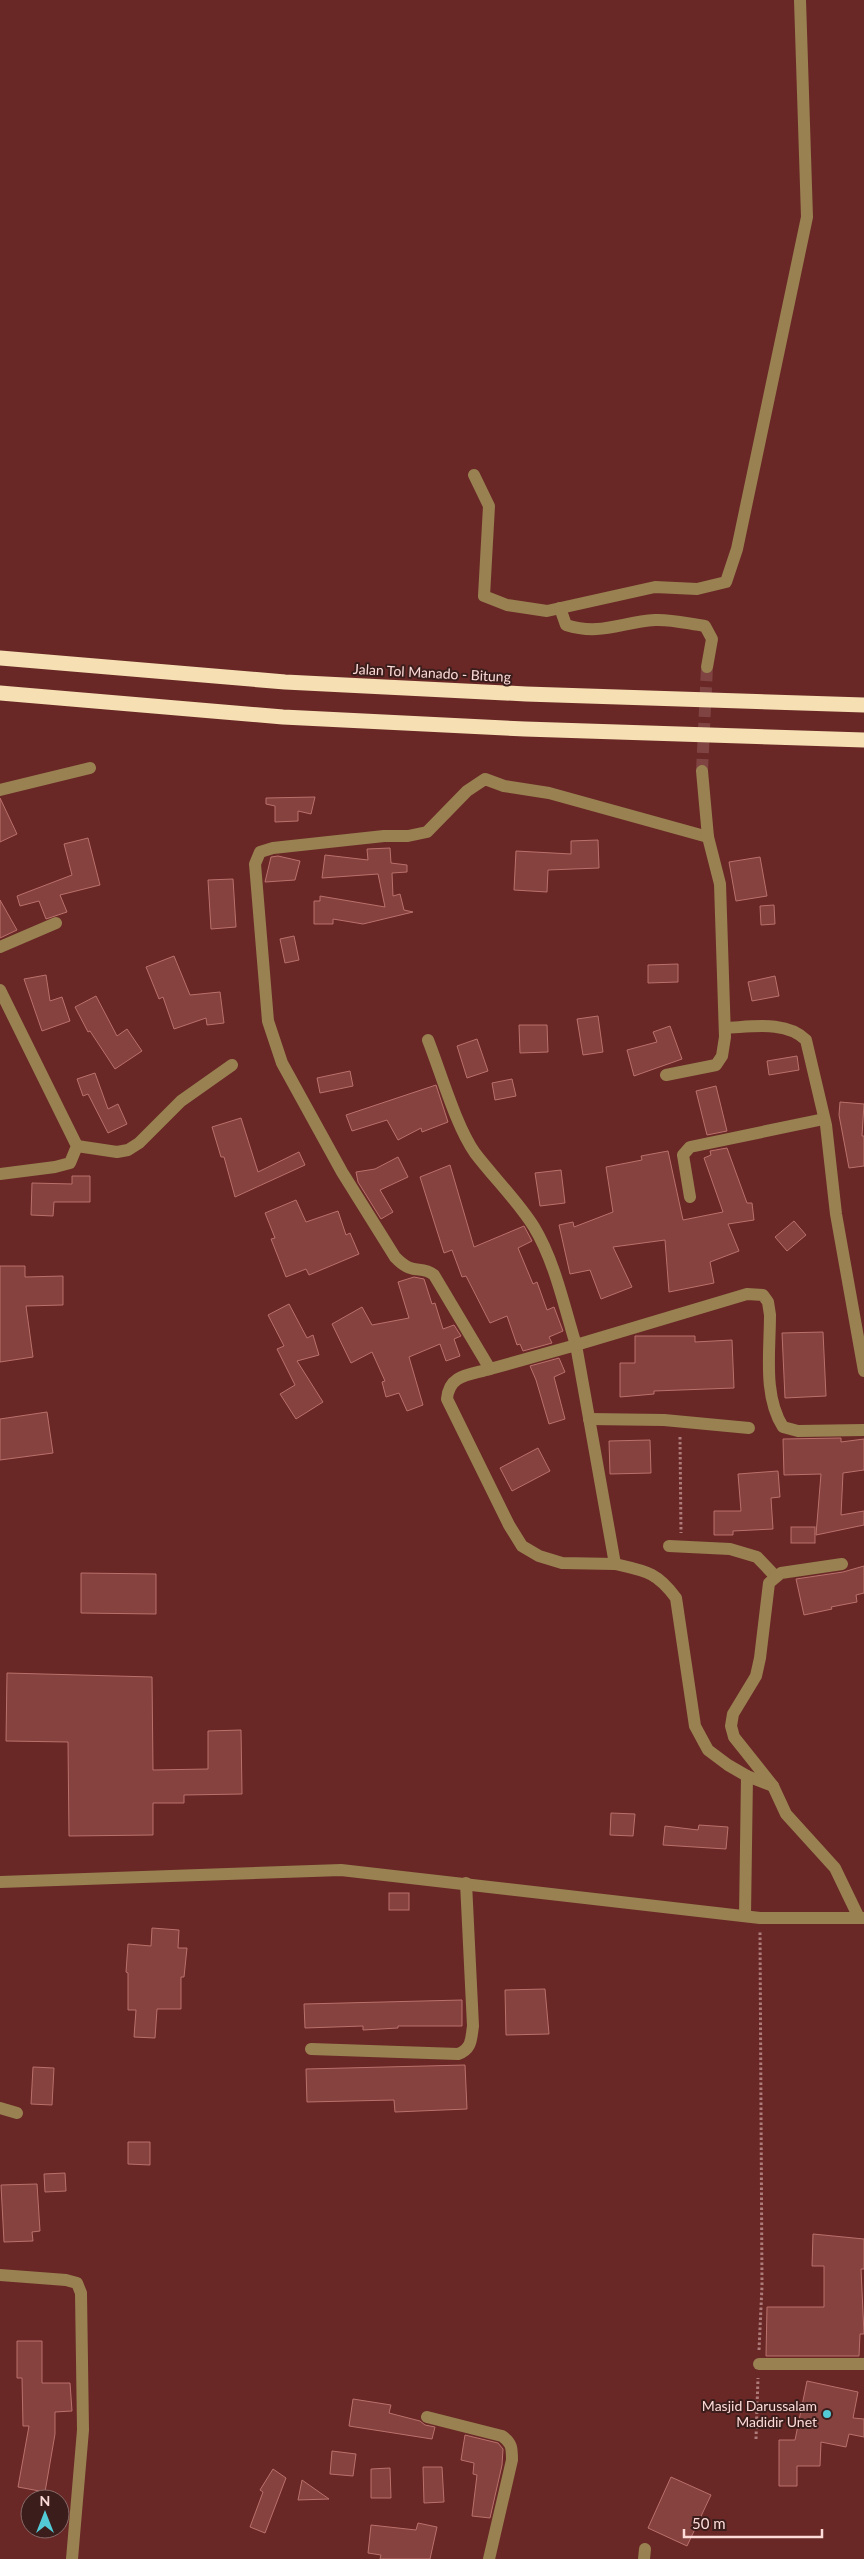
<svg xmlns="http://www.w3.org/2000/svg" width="864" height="2559" viewBox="0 0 864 2559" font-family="Lato,sans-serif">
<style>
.building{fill:#86423f;stroke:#ba716c}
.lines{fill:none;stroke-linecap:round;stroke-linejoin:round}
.minor-tunnel{stroke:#7f4341;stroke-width:12;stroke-dasharray:12 6;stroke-linecap:butt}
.path{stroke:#ae7c7a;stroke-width:3;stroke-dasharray:2.5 2.5;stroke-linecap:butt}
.minor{stroke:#998152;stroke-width:12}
.highway{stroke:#f6dfb3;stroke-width:15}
.poi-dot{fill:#52cbd7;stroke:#3b1d1b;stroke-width:2}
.labels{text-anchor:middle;stroke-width:4;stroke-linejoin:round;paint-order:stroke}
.street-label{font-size:14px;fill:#fcdbd8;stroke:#3b1d1b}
.poi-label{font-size:14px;fill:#fcdbd8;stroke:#3b1d1b;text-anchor:end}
</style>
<rect width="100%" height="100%" fill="#692826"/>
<g class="building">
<polygon points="315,797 311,814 298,811 298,821 275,822 275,806 266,804 266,798"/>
<polygon points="0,798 17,834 0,842"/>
<polygon points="88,838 100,885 60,895 67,912 46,919 39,901 20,906 17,896 72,875 64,844"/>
<polygon points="598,840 599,868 548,870 547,892 514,890 516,851 571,854 571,841"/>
<polygon points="390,848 391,863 407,865 407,872 392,873 393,896 400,894 404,910 413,912 363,924 333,919 333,924 314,924 314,901 320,901 320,896 385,907 378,874 322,878 325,855 368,860 367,849"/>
<polygon points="278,856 300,861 295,880 265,882 271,857"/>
<polygon points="760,857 767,896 736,901 729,862"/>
<polygon points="233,879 236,927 211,929 208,880"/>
<polygon points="0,900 17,930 0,938"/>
<polygon points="774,905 775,924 761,925 760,906"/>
<polygon points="294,936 299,960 285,963 280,939"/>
<polygon points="174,956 190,995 220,992 224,1023 207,1025 206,1018 174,1029 163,997 159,999 146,967"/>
<polygon points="678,964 678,982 648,983 648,965"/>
<polygon points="46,975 50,1001 62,997 70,1021 42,1031 24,979"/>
<polygon points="775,976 779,996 752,1001 748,982"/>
<polygon points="96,996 117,1036 127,1029 142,1051 115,1069 90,1031 88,1032 75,1007"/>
<polygon points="598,1016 603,1052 583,1055 577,1019"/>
<polygon points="519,1025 547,1025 548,1052 520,1053"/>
<polygon points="670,1026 682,1059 634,1076 627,1050 657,1042 653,1032"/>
<polygon points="477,1039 488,1071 467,1078 457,1046"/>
<polygon points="797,1056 799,1070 769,1075 767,1061"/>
<polygon points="350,1071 353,1086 320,1093 317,1078"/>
<polygon points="95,1073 108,1109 118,1104 127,1124 108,1133 88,1094 83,1096 77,1079"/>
<polygon points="512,1079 516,1096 495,1100 492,1083"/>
<polygon points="436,1085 448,1122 422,1132 421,1128 398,1140 387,1120 352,1131 346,1115"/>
<polygon points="716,1086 727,1131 707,1135 696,1091"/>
<polygon points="840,1102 864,1104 862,1136 864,1136 864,1166 849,1168 839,1115"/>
<polygon points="241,1118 258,1172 299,1152 305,1165 235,1197 224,1157 221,1157 212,1127"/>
<polygon points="727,1148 747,1203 752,1203 754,1220 728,1224 739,1251 710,1262 714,1283 669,1292 665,1240 613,1247 632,1287 601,1299 590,1270 570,1274 559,1225 573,1222 574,1227 613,1212 606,1167 642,1160 641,1156 668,1151 683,1220 723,1212 704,1158 711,1155 710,1151"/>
<polygon points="398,1157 408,1177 380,1190 393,1212 381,1219 358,1182 356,1172 375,1169"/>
<polygon points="450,1165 474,1247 524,1226 532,1241 518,1248 533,1284 537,1282 547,1310 554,1307 563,1331 549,1337 552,1343 523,1351 520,1344 517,1345 507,1316 490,1323 466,1276 462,1277 452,1250 444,1253 420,1177"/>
<polygon points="561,1170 565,1203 540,1206 535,1173"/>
<polygon points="72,1176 90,1176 90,1202 54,1202 53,1216 31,1215 32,1183 72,1184"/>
<polygon points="296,1200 306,1222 338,1211 346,1235 350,1233 359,1254 309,1275 306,1269 286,1277 271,1239 275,1238 265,1213"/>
<polygon points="794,1221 806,1235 787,1251 775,1237"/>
<polygon points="0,1266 25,1266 25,1277 63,1276 63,1305 26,1306 33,1357 0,1362"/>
<polygon points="414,1277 424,1279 432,1304 435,1303 443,1329 454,1325 461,1336 454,1339 460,1356 446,1361 440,1344 409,1357 423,1405 407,1411 399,1393 386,1397 382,1382 385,1381 372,1352 351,1363 332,1324 362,1307 372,1325 409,1318 398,1282"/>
<polygon points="289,1304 307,1338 313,1335 319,1355 297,1361 323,1402 296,1419 280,1394 295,1385 277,1349 284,1346 268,1315"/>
<polygon points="823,1332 826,1396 785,1398 782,1333"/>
<polygon points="635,1336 695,1336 695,1342 732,1340 734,1388 654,1391 654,1394 620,1397 620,1363 635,1363"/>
<polygon points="559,1358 565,1372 554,1377 565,1419 549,1424 536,1380 530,1366"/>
<polygon points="47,1412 53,1453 0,1460 0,1419"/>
<polygon points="841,1438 841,1442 864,1439 864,1470 843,1473 841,1515 864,1511 864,1525 816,1535 821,1474 784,1475 783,1439"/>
<polygon points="650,1440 651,1473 610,1474 609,1441"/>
<polygon points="538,1448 550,1471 512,1491 500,1468"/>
<polygon points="778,1471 780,1497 771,1498 773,1529 733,1531 733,1535 714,1535 714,1511 741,1511 738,1474"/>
<rect x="791" y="1527" width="24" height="16"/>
<polygon points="864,1566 864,1593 856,1595 857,1602 831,1607 832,1609 804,1615 796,1579 843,1572"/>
<polygon points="81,1573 156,1574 156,1614 81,1613"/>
<polygon points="7,1673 152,1677 153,1770 208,1769 208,1731 241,1730 242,1794 184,1795 184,1803 153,1803 153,1835 69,1836 68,1742 6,1741"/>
<polygon points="611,1813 635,1814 633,1836 610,1835"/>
<polygon points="699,1825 728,1827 726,1849 663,1845 665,1826 698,1830"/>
<rect x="389" y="1893" width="20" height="17"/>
<polygon points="152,1928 179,1930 178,1948 187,1948 184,1977 181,1977 181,2009 157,2009 155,2038 134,2037 136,2010 128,2010 128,1973 126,1972 128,1944 151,1946"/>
<polygon points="545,1989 549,2034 506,2035 505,1990"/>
<polygon points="462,2000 462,2026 398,2026 398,2028 363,2030 363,2026 305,2028 304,2004"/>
<polygon points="465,2065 467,2109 395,2112 394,2100 307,2102 306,2069"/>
<polygon points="33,2067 54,2068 52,2105 31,2104"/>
<polygon points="128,2142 150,2142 150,2165 128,2164"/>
<polygon points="65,2173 66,2191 45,2192 44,2174"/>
<polygon points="37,2184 40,2231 32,2232 33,2241 4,2242 1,2185"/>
<polygon points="813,2234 864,2239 864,2269 861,2269 864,2334 860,2334 859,2356 766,2356 767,2307 824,2307 824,2266 812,2266"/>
<polygon points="17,2341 42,2341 42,2383 70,2383 72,2411 55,2412 55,2434 45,2492 18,2487 29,2426 23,2426 22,2378 17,2378"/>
<polygon points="807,2381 858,2392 853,2418 864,2419 864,2437 849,2434 846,2447 821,2442 820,2466 797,2466 797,2486 779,2486 779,2440 795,2440"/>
<polygon points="353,2399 391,2405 389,2413 420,2421 425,2425 435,2427 432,2439 349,2426"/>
<polygon points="465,2435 498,2443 503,2449 502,2465 490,2518 472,2516 477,2475 473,2474 474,2463 461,2460"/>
<polygon points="332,2451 356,2454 353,2476 330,2474"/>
<polygon points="423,2467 442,2467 444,2502 424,2503"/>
<polygon points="390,2468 391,2498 371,2498 371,2469"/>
<polygon points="273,2469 286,2478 265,2533 250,2527 263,2492 260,2490"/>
<polygon points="671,2477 711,2495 687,2546 648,2528"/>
<polygon points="302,2480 329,2499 298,2500"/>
<polygon points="418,2523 437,2527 430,2559 380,2559 381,2555 368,2553 371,2525 416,2530"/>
</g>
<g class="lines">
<polyline class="minor-tunnel" points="702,771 707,667"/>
<g class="path">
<polyline points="680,1437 681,1533"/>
<polyline points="759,2350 762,2286 760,1931"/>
<polyline points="756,2439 758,2378"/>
</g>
<g class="minor">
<polyline points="474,475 489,506 484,596 507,605 547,611 655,587 697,589 726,582 737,549 807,217 800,0"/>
<path d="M560,608L566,625C601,636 621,622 655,620C671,619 689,624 705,626L712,639L707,667"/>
<polyline points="0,790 90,768"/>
<path d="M708,837L549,793L504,786L485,779L467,791L427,832L408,836H384L273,848L260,852L255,864L268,1021L282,1063L342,1172L395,1257C414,1277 420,1264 434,1275L490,1369L576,1345L615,1564C646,1571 657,1572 676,1598L695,1726L708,1750L728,1765L747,1776L773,1786"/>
<polyline points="0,947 56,923"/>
<polyline points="0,990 77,1146 70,1163 55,1167 0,1174"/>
<path d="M725,1028C751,1027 786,1020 806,1040L826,1125L836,1214L864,1371"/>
<path d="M428,1040C441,1073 456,1126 475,1153C494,1178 517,1200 534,1227C555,1262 564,1306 576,1345L747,1294L763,1295L768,1302L770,1315C770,1351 763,1396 783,1427L798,1431L864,1430"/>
<polyline points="666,1075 716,1065 722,1056 725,1037 720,884 708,837 702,771"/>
<polyline points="77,1146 117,1152 128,1150 139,1143 181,1101 232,1065"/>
<polyline points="690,1197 683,1155 690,1147 824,1119"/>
<path d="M490,1369C470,1375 449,1374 447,1399L509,1525L522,1546L539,1556L562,1563L615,1564"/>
<polyline points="589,1419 664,1420 749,1428"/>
<polyline points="669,1546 730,1549 757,1557 775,1576"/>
<polyline points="842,1564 781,1573 769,1583 760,1658 756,1676 733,1714 731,1726 734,1737 773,1786 786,1814 835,1868 859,1918"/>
<polyline points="0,1882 341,1870 760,1918 864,1918"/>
<polyline points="745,1916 747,1776"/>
<path d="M311,2049L458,2054C472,2049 471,2039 473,2026L466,1883"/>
<polyline points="0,2108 17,2113"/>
<polyline points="0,2275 66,2280 77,2283 81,2293 83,2430 72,2559"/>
<polyline points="759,2364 864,2364"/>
<path d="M427,2417L502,2436C512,2443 512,2448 512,2460L489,2559"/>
<polyline points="644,2559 645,2549"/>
</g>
<g class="highway">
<polyline points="0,658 285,682 526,694 864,705"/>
<polyline points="0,693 283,717 525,729 864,740"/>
</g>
</g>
<circle class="poi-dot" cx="827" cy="2414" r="5"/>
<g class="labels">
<g class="street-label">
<text transform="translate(432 673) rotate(3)" y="5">Jalan Tol Manado - Bitung</text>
</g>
<g class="poi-label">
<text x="817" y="2411">Masjid Darussalam<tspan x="817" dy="16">Madidir Unet</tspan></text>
</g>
</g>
<g transform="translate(45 2514)"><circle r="24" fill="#3b1d1b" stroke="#886967"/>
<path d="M0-4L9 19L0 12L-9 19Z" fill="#52cbd7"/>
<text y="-8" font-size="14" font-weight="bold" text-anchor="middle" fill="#fcdbd8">N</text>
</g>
<path d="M684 2529v8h138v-8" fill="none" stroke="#fcdbd8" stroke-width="2.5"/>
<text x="692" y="2529" font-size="15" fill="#fcdbd8" stroke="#3b1d1b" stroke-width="4" paint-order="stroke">50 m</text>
</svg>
